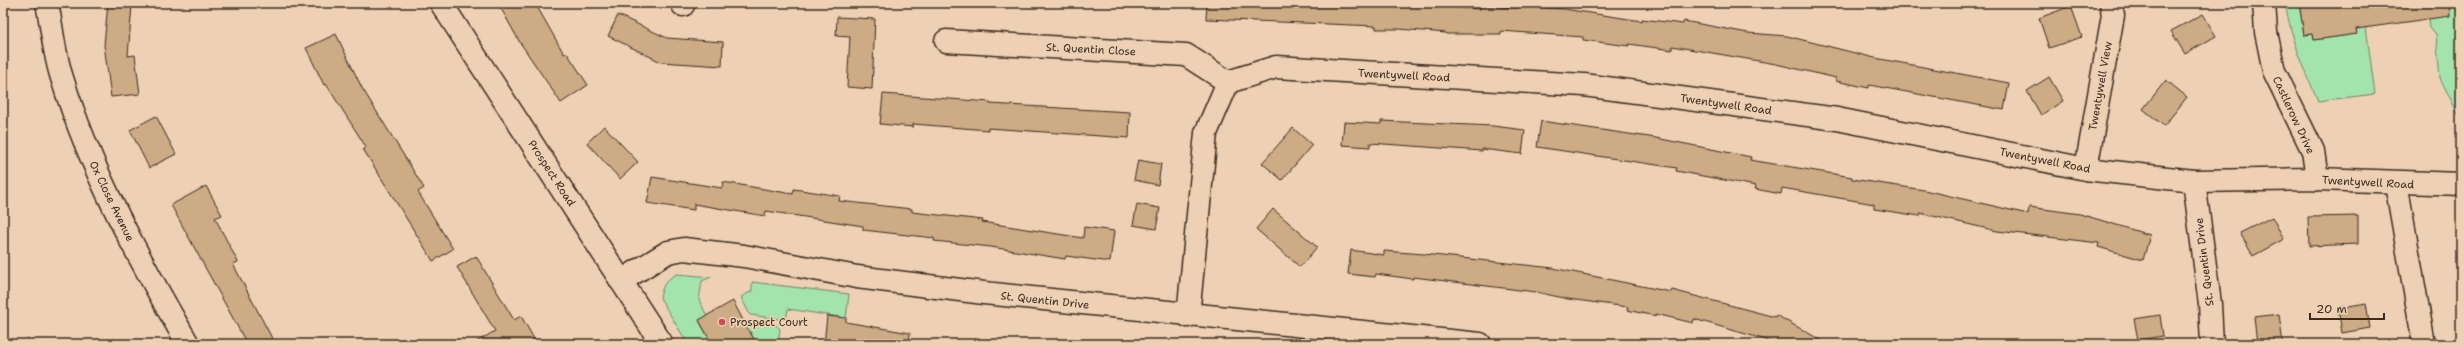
<svg xmlns="http://www.w3.org/2000/svg" width="2464" height="347" viewBox="0 0 2464 347" font-family="'Shantell Sans',sans-serif">
<style>
.green{fill:#a3e3ac;stroke:#6f8665}
.building{fill:#ccab85;stroke:#3b2a1e}
.lines{fill:none;stroke-linecap:round;stroke-linejoin:round}
.minor-casing{stroke:#3b2a1e;stroke-width:25}
.tertiary-casing{stroke:#3b2a1e;stroke-width:25}
.minor{stroke:#eed1b4;stroke-width:22}
.tertiary{stroke:#eed1b4;stroke-width:22}
.poi-dot{fill:#d1495b;stroke:#eed1b4;stroke-width:1.5}
.labels{text-anchor:middle;stroke-width:3.5;stroke-linejoin:round;paint-order:stroke}
.street-label{font-size:11px;fill:#3b2a1e;stroke:#eed1b4}
.poi-label{font-size:11px;fill:#3b2a1e;stroke:#eed1b4;text-anchor:start}
</style>
<rect width="100%" height="100%" fill="#eed1b4"/>
<filter id="ink" filterUnits="userSpaceOnUse"><feTurbulence type="fractalNoise" baseFrequency=".025" numOctaves="2"/><feDisplacementMap in="SourceGraphic" scale="8" xChannelSelector="R" yChannelSelector="G"/><feConvolveMatrix kernelMatrix="1 2 1 2 8 2 1 2 1" color-interpolation-filters="sRGB"/></filter>
<g filter="url(#ink)">
<g class="green">
<path d="M2285,3H2299L2304,35L2313,34L2314,40L2356,34V29L2366,27L2375,94L2318,101C2304,68 2291,38 2285,3Z"/>
<polygon points="2426,3 2461,3 2461,120 2440,78 2436,35 2429,28"/>
<path d="M677,274L711,277L702,281L699,300L707,316L699,321L712,344H688L660,298C662,286 665,280 677,274Z"/>
<polygon points="752,282 849,294 846,318 788,309 786,320 750,315 741,297 752,291"/>
<polygon points="745,324 776,325 780,329 778,344 757,344"/>
</g>
<g class="building">
<polygon points="108,3 132,5 128,56 135,55 140,94 111,97 104,45"/>
<polygon points="498,3 535,3 564,54 567,53 588,85 561,103 519,41"/>
<polygon points="1207,3 1386,3 1480,9 1480,6 1517,8 1517,6 1564,9 1642,21 1642,19 1683,24 1684,21 1748,33 1787,36 1875,58 2009,83 2004,110 1869,85 1869,88 1836,81 1836,78 1776,64 1672,46 1672,50 1629,44 1629,46 1583,40 1583,37 1501,31 1501,34 1446,34 1446,33 1399,29 1376,29 1376,26 1206,19"/>
<polygon points="2299,3 2449,3 2450,16 2356,29 2357,34 2314,40 2313,34 2304,35"/>
<polygon points="2071,6 2082,37 2049,48 2039,18"/>
<polygon points="2203,14 2216,36 2185,54 2171,31"/>
<polygon points="618,15 667,38 723,42 722,66 661,62 608,36"/>
<polygon points="837,17 875,19 872,89 847,87 850,37 836,36"/>
<polygon points="336,34 362,88 424,188 418,192 453,249 433,261 363,149 366,147 326,84 324,85 306,48"/>
<polygon points="2049,77 2063,101 2041,115 2027,91"/>
<polygon points="2166,80 2187,97 2164,126 2143,109"/>
<polygon points="883,94 990,102 990,104 1130,112 1129,138 988,128 988,130 913,124 913,127 880,124"/>
<polygon points="156,116 176,154 149,168 130,130"/>
<polygon points="1381,121 1493,126 1525,130 1522,154 1482,149 1482,151 1370,143 1370,147 1342,145 1344,122 1381,124"/>
<polygon points="1541,121 1656,138 1751,157 1750,160 1852,177 1852,179 1924,190 2028,214 2029,207 2080,214 2150,235 2143,260 2098,247 2099,243 1997,231 1920,213 1920,216 1874,209 1874,204 1782,188 1781,194 1755,189 1756,186 1676,171 1677,168 1537,147"/>
<polygon points="604,126 638,162 620,179 587,143"/>
<polygon points="1293,128 1312,145 1282,180 1262,163"/>
<polygon points="1138,160 1161,164 1158,185 1134,180"/>
<polygon points="652,177 722,188 723,182 793,194 794,189 840,196 839,201 912,209 912,212 983,220 982,222 1083,238 1084,227 1114,231 1110,262 1066,256 1065,259 991,247 934,241 934,238 863,230 863,226 766,211 765,216 694,204 694,210 647,203"/>
<polygon points="206,186 222,215 215,218 238,262 233,264 275,344 247,344 171,205"/>
<polygon points="1137,204 1160,208 1156,229 1133,225"/>
<polygon points="1273,209 1317,247 1300,267 1256,229"/>
<polygon points="2358,216 2358,244 2309,246 2308,217"/>
<polygon points="2272,217 2284,239 2253,256 2240,233"/>
<polygon points="1351,250 1384,255 1384,251 1424,254 1553,268 1671,292 1672,290 1775,317 1776,315 1828,344 1773,344 1763,339 1694,319 1693,323 1656,314 1655,316 1627,310 1628,307 1568,299 1536,292 1413,277 1413,279 1376,274 1375,277 1348,274"/>
<polygon points="476,256 514,320 521,316 537,344 473,344 495,331 457,267"/>
<polygon points="733,301 745,324 757,344 712,344 699,320"/>
<polygon points="2366,303 2370,328 2342,333 2338,308"/>
<polygon points="2279,314 2283,344 2257,344 2254,317"/>
<polygon points="2160,315 2163,336 2138,340 2134,319"/>
<polygon points="827,316 846,318 846,322 910,333 909,344 824,344"/>
</g>
<g class="lines">
<defs>
<g id="minor">
<path d="M47,3C52,27 54,54 62,78C91,172 139,259 188,344"/>
<polyline points="2264,3 2266,32 2274,71 2313,151 2317,179"/>
<polyline points="683,5 684,3"/>
<polyline points="946,41 1186,55 1228,82"/>
<polyline points="2086,169 2113,15 2111,3"/>
<polyline points="2194,181 2210,304 2212,344"/>
<polyline points="2396,183 2424,344"/>
<polyline points="621,281 668,252 684,249 744,256 857,277 984,293 1480,344"/>
<polyline points="1188,316 1206,133 1228,82 1276,67 1584,85 1837,119 2086,169 2194,181 2317,179 2461,184"/>
</g>
<polyline id="tertiary" points="441,3 662,344"/>
</defs>
<use href="#minor" class="minor-casing"/>
<use href="#tertiary" class="tertiary-casing"/>
<use href="#minor" class="minor"/>
<use href="#tertiary" class="tertiary"/>
</g>
</g>
<circle class="poi-dot" cx="722" cy="322" r="4"/>
<g class="labels">
<g class="street-label">
<text transform="translate(1091 49) rotate(3)" y="4">St. Quentin Close</text>
<text transform="translate(1404 75) rotate(3)" y="4">Twentywell Road</text>
<text transform="translate(2100 86) rotate(-80)" y="4">Twentywell View</text>
<text transform="translate(1726 104) rotate(8)" y="4">Twentywell Road</text>
<text transform="translate(2294 115) rotate(65)" y="4">Castlerow Drive</text>
<text transform="translate(2045 160) rotate(11)" y="4">Twentywell Road</text>
<text transform="translate(552 173) rotate(57)" y="4">Prospect Road</text>
<text transform="translate(2368 182) rotate(3)" y="4">Twentywell Road</text>
<text transform="translate(112 201) rotate(64)" y="4">Ox Close Avenue</text>
<text transform="translate(2204 262) rotate(-97)" y="4">St. Quentin Drive</text>
<text transform="translate(1045 300) rotate(6)" y="4">St. Quentin Drive</text>
</g>
<g class="poi-label">
<text x="730" y="326">Prospect Court</text>
</g>
</g>
<rect width="2464" height="347" fill="none" stroke="#eed1b4" stroke-width="16"/>
<rect x="8" y="8" width="2448" height="331" fill="none" stroke="#3b2a1e" stroke-width="1.5" filter="url(#ink)"/>
<path d="M2310 313v6h74v-6" fill="none" stroke="#3b2a1e" stroke-width="2"/>
<text x="2316" y="313" font-size="12" fill="#3b2a1e" stroke="#eed1b4" stroke-width="3" paint-order="stroke">20 m</text>
</svg>
